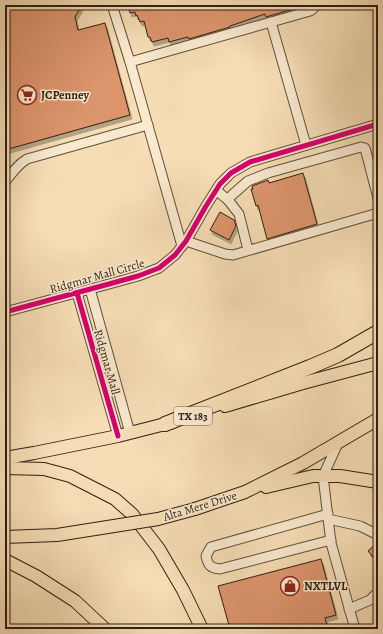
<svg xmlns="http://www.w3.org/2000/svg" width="383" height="634" viewBox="0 0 383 634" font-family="Alegreya,serif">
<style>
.building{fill:#dd956d;stroke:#2f1f10;filter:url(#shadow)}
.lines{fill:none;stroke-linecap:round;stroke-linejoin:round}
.minor-casing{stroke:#614e39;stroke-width:11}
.major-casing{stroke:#2f1f10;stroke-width:14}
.highway-casing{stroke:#2f1f10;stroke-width:16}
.minor{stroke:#f9e9cf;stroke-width:9}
.major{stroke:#f6ddb5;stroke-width:12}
.highway{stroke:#f6ddb5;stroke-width:14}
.major-bridge-casing{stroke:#2f1f10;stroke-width:14;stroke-linecap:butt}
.major-bridge{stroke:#f6ddb5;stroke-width:12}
.cycleway-casing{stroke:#f9e9cf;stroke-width:8}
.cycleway{stroke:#d6006c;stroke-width:5}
.labels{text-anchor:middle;stroke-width:3;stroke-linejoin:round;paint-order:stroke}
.shield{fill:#f9e9cf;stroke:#6c5c49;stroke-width:1}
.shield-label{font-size:11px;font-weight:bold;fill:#2f1f10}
.poi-label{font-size:12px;font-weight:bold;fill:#2f1f10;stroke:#f9e9cf;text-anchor:start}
.street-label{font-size:12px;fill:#2f1f10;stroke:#f9e9cf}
</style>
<defs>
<filter id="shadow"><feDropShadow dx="2" dy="4" stdDeviation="0" flood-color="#0004"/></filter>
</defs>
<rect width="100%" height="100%" fill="#f6ddb5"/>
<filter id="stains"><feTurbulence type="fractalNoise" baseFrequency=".005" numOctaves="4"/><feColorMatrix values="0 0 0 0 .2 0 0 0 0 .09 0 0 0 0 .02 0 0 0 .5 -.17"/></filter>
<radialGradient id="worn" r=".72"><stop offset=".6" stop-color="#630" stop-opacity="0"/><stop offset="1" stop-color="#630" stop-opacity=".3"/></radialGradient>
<g class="building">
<polygon points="5,5 82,5 75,17 78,30 105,23 130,115 5,150"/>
<polygon points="128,5 300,5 300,7 266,17 265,14 230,26 230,27 189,39 188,37 169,42 168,38 152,42 150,37 148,37 144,21 140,22 137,15 136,16 135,12 130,13"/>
<polygon points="303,173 317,224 267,239 258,205 256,206 251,189 253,189 252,186 268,180 269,183"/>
<polygon points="220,212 234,220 236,226 229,240 210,230"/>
<polygon points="378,542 378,563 368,551"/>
<polygon points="321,559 336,615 325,618 328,629 302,629 301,625 284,629 230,629 218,586"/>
</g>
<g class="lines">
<defs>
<g id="minor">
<polyline points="112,5 130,62 182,246"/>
<polyline points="271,22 306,145"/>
<polyline points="130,62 310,11 313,9 316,5"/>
<path d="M5,182C12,173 17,165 27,159L148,125"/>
<polyline points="216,190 228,200 232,195 248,181 268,173 361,147 365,148 378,198"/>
<polyline points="228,200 239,214 248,250"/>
<polyline points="186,241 225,254 233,255 378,213"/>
<polyline points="90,289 130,433"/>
<polyline points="77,293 118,436"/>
<polyline points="5,312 109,284 138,276 159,268 175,255 186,241 206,206 220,184 231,173 250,162 378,124"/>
<polyline points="339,441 323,476 331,543 355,629"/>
<path d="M328,514L211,547L206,556C208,565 210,568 220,569L331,540"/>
<polyline points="328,519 360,526 378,535"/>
<polyline points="349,609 370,600 375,595"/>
</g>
<g id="major">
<polyline points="225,406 303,383 378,363"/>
<polyline points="5,458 34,453 118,436 173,422"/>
<polyline points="5,468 44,469 70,476 115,499 132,514 159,549 183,590 202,629"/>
<polyline points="266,487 313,476 340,476 378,482"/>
<polyline points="195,509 245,492 303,463 378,419"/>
<polyline points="5,537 57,535 95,529"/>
<polyline points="5,560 36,576 75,601 105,629"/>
</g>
<polyline id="highway" points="165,424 310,367 338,355 378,332"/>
</defs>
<use href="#minor" class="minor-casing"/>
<use href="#major" class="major-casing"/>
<use href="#highway" class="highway-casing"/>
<use href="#minor" class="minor"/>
<use href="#major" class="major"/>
<use href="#highway" class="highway"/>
<defs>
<polyline id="major-bridge" points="95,529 158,519 195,509"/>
</defs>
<use href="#major-bridge" class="major-bridge-casing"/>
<use href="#major-bridge" class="major-bridge"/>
<defs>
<g id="cycleway">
<polyline points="77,293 118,436"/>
<polyline points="5,312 109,284 138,276 159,268 175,255 186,241 206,206 220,184 231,173 250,162 378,124"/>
</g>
</defs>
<use href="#cycleway" class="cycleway-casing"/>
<use href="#cycleway" class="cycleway"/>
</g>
<defs>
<symbol id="supermarket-ring" viewBox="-11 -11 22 22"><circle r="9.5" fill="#f9e9cf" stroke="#8f2418" stroke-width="1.5"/><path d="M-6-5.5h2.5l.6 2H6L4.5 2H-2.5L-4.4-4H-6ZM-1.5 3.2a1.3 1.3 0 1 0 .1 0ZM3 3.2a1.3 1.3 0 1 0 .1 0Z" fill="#8f2418"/></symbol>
<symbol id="shop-ring" viewBox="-11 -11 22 22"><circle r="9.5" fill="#f9e9cf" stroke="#8f2418" stroke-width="1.5"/><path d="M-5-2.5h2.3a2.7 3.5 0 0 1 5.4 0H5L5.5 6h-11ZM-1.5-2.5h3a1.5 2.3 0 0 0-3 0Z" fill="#8f2418"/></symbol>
</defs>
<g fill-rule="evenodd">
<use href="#supermarket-ring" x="16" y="84" width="22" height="22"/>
<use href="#shop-ring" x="279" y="575" width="22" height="22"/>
</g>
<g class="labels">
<rect class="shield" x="174" y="407" width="38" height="18" rx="3"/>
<g class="shield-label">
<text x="193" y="420">TX 183</text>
</g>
<g class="poi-label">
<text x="41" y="99">JCPenney</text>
<text x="304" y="590">NXTLVL</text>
</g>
<g class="street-label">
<text transform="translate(97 276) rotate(-16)" y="4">Ridgmar Mall Circle</text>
<text transform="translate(107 362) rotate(74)" y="4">Ridgmar Mall</text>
<text transform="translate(200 506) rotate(-17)" y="4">Alta Mere Drive</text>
</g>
</g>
<rect width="383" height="634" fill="none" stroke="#f6ddb5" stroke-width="20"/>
<rect x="6" y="6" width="371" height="622" fill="none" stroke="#2f1f10" stroke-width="2"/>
<rect x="10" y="10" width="363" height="614" fill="none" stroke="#2f1f10"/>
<rect width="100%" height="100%" filter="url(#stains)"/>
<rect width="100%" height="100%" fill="url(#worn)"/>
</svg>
